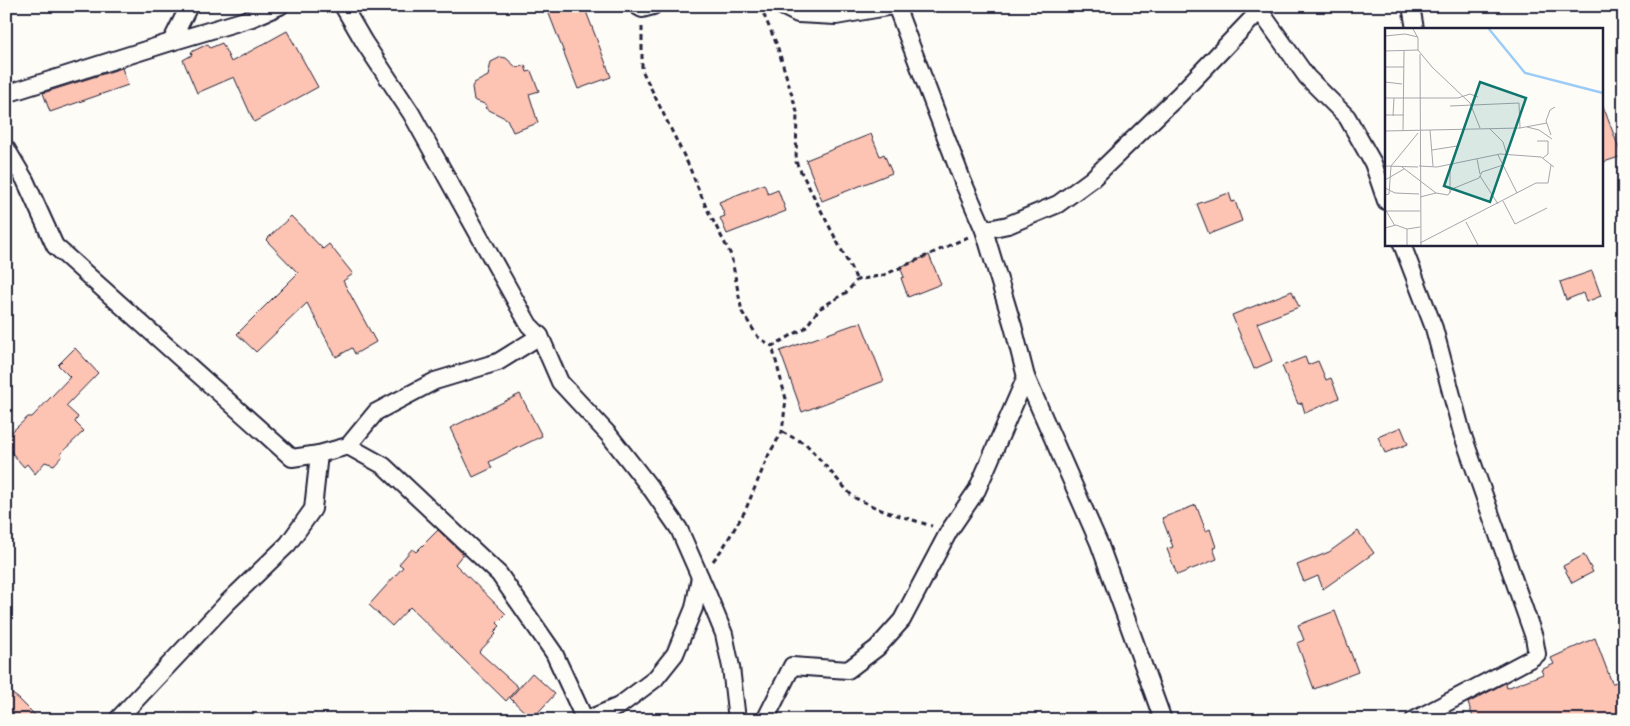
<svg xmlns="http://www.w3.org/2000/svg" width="1630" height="726" viewBox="0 0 1630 726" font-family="'Patrick Hand',sans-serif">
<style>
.building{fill:#fdc3b3;stroke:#22223b}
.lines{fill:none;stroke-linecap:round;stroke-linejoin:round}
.street-casing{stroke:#22223b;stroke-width:20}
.path{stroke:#22223b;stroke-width:3;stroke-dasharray:5 4;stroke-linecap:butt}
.street{stroke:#fdfcf7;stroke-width:16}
.inset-river{fill:none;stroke:#9bcbf7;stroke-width:2.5}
.inset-road{fill:none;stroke:#a5a5ac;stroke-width:1}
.view{fill:#0f766e;fill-opacity:0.15;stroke:#0f766e;stroke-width:2.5}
.inset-edge{fill:none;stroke:#22223b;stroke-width:2.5}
</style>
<rect width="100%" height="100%" fill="#fdfcf7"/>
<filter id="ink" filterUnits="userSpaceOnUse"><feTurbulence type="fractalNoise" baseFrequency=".02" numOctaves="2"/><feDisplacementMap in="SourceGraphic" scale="10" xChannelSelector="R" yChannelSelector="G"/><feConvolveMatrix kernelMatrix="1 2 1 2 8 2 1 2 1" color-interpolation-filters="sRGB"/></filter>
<g filter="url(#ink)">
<g class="building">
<polygon points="546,6 584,6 611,77 578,89"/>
<polygon points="287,31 318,87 254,122 234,77 197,93 183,60 192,55 191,52 208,44 210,48 222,43 231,62"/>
<polygon points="501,57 506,58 517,68 525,65 527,72 531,71 539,91 529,94 538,123 513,132 507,119 485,108 487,105 474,100 472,87 474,83 488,76 491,62"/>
<polygon points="122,68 128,85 50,112 43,93"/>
<polygon points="1601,106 1603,106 1622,156 1601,163"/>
<polygon points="871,134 880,156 884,154 892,173 822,201 806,160"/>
<polygon points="764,184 768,194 778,190 786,211 727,234 720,218 725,216 719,202"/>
<polygon points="1229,193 1232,202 1235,201 1242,221 1209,234 1197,204"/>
<polygon points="291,216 323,249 329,244 353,274 343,281 376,342 355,354 352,348 336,357 307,303 256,352 237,334 298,273 266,240"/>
<polygon points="929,255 941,284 908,297 901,278 904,277 900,267"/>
<polygon points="1592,271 1601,296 1586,302 1583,293 1566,300 1560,282"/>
<polygon points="1292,291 1299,307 1257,323 1272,361 1254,369 1232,315"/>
<polygon points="861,322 884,381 802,412 780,351"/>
<polygon points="75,348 98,373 66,406 78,417 75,422 84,431 61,453 62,456 54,465 45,462 35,474 27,464 24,467 6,446 6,437 28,417 32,417 70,377 58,365"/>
<polygon points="1305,357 1308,365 1318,361 1326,380 1331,378 1339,398 1305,413 1302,403 1298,404 1282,366"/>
<polygon points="520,394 542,436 489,462 492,468 473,477 450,428"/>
<polygon points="1401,427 1408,444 1385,453 1378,437"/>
<polygon points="1196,505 1206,531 1210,529 1216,547 1213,548 1217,559 1177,575 1167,549 1173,547 1162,518"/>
<polygon points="438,530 463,554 455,564 506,614 497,623 500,626 494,632 496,634 479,652 518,687 506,701 410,607 392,626 369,605 403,567 399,564 412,549 416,552"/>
<polygon points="1358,531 1374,553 1323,589 1318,576 1304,582 1297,565 1329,552"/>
<polygon points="1584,555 1593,572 1572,583 1563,566"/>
<polygon points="1335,611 1358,672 1314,689 1297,643 1304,640 1298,625"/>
<polygon points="1595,638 1612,683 1624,681 1624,720 1474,720 1468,703 1505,683 1507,688 1543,674 1541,670 1554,664 1551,658"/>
<polygon points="532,673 555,694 532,719 510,698"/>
<polygon points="6,689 19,699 40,720 6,720"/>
</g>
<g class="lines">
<defs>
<g id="street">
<polyline points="343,6 364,42 411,113 529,325 540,336 560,382 609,435 652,490 679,529 708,595 724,634 731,667 737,720"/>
<polyline points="637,6 642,9 653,6"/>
<polyline points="782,6 798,14 836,16 893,6"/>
<polyline points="896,6 963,182 984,230 1013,326 1026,377 1099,543 1163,720"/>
<polyline points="1411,6 1415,29"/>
<polyline points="1260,11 1307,77 1347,117 1373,163 1386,201"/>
<polyline points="171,42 189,6"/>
<polyline points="6,94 171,42 252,18 280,6"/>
<polyline points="6,148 25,180 55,246 292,458 319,454 348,446 384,466 499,574 554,653 585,720"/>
<polyline points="984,230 1008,225 1058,204 1092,179 1180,94 1264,6"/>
<polyline points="1402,244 1434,328 1462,433 1534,637 1537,654 1530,659 1414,720"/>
<polyline points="348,446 376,412 435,381 498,362 540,336"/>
<polyline points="117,720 227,603 288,544 313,509 319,454"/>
<polyline points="586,720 619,706 655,679 675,654 694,608 700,577"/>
<polyline points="765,720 792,666 848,670 877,648 902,620 949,531 977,490 1026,377"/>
</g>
</defs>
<use href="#street" class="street-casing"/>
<g class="path">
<polyline points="760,6 777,45 797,112 796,162 857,280"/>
<polyline points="642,27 642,70 688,164 706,207 731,255 742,312 758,337 772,346"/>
<polyline points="782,432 806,444 853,497 881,510 932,526"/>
<polyline points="713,561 723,548 745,511 769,454 782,432 786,399 772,346 805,328 819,309 847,292 857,280 884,275 968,237"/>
</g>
<use href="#street" class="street"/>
</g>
</g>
<g transform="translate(1385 28)">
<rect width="218" height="218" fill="#fdfcf7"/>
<path class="inset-river" d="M104,1L140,45L218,65"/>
<path class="inset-road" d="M28,1L33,10V22M0,8L20,6L33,9M0,23L33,22L47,39L85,75L95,100M35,26L36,217M0,39H19M0,54L17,56M0,70H73L85,66L93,69M65,78L134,75L135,100M0,87H19M8,88L9,70M142,99L154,102L167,111M105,101L118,114L122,127M45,102L48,138M0,103L135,100L162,95M18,103L19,23M166,107L161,93L165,82L170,79M152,113H163V126L158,130M47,122L72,118L79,101M113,127L132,165M92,131L95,146M0,138L33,139M34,138L52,139L115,126L156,129L169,139M17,139L51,165L63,167L67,161L94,150L97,144L118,137M95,148L113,176M0,152L19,141M0,160L10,165L34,166M65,165V137M0,167L4,166L6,138L33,105M35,169L51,165M118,173L130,196L162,180M0,181L10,198M0,183H35M81,194L93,217M0,200L11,197L22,201L35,199M22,201V217M35,215L151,155H163L166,137"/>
<path class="view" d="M95,54L141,70L105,174L59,158Z"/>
<rect width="218" height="218" class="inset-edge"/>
</g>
<rect width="1630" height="726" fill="none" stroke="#fdfcf7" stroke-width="25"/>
<rect x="12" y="12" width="1605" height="701" fill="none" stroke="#22223b" stroke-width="2" filter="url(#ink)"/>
</svg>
